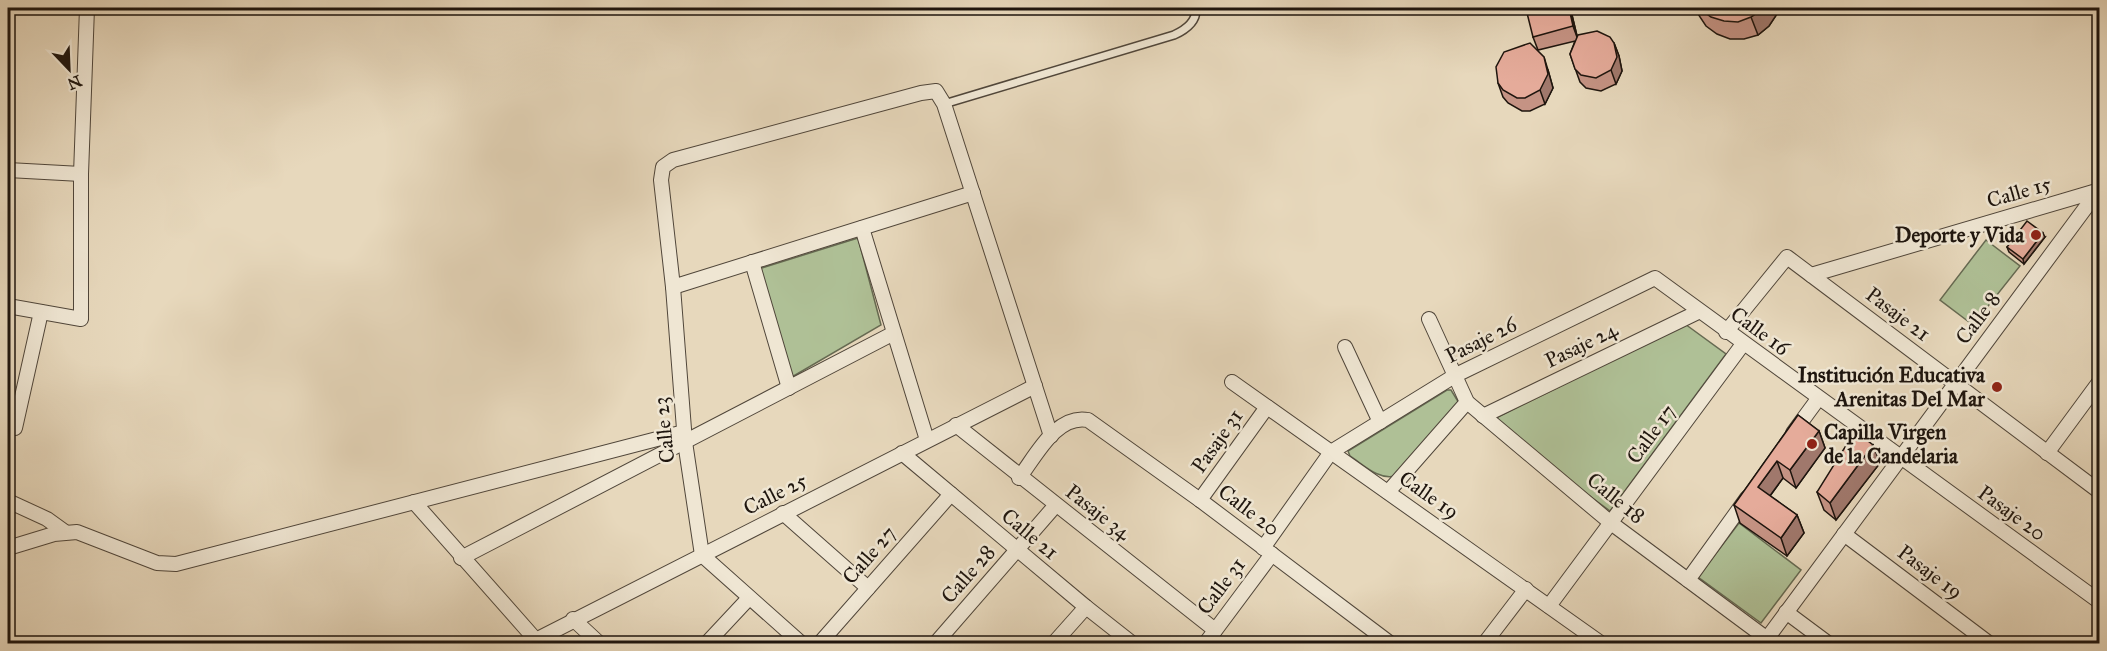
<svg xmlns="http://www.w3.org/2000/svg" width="2107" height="651" viewBox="0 0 2107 651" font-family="'IM FELL Great Primer',serif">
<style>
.green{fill:#afc096;stroke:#666a52;stroke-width:1.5}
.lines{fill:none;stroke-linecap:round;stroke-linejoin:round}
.service-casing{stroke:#50463a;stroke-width:10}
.minor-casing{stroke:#50463a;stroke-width:16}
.service{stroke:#efe6d3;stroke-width:7}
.minor{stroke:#efe6d3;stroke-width:14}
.wall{fill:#c59384;stroke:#1e150e;stroke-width:1.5}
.shaded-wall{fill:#a0786c;stroke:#1e150e;stroke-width:1.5}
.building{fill:#e5ab9a;stroke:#1e150e;stroke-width:1.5}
.poi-dot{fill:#8f2418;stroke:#efe6d3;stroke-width:2}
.labels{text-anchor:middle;stroke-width:5;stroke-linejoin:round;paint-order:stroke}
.street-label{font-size:21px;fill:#1e150e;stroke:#efe6d3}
.poi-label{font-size:21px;font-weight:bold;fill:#1e150e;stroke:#efe6d3;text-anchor:end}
</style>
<rect width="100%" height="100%" fill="#e7d8bc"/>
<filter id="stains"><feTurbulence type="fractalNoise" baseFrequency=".00333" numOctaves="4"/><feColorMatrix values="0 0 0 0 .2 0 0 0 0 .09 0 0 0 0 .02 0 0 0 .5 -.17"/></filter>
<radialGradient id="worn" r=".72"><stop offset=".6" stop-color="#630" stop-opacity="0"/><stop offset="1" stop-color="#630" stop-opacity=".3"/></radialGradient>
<g class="green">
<polygon points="858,238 881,325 785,381 752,271"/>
<polygon points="1986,240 2020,266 1973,325 1940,300"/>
<polygon points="1685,324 1726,354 1610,511 1488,422"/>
<path d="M1447,390H1451L1459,403L1395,476C1378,480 1364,465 1350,456L1348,451Z"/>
<polygon points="1739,523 1801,570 1761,623 1698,577"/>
</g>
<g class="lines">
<defs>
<path id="service" d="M944,104L1174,35C1185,30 1197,22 1196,8"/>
<g id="minor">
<polyline points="8,170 81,174"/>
<polyline points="862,228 927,440"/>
<polyline points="752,262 789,388"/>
<polyline points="1811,275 2100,190"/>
<polyline points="673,287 973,193"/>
<polyline points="8,306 81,319 81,174 87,8"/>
<polyline points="1429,319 1467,402 1611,523 1766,638"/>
<polyline points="1726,332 1787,257 2100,492"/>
<polyline points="1345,347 1380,422"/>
<polyline points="1232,382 1602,644"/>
<polyline points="1483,416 1698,312"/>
<polyline points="956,425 1215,630"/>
<polyline points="15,428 41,312"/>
<polyline points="1793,433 1818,399"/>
<polyline points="902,453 1086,607 1133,644"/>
<polyline points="2047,453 2100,381"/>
<path d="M1019,478C1036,456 1056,414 1088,420L1200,500L1391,644"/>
<polyline points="1388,492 1467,402"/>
<polyline points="1200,500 1267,407"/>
<polyline points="8,501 47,519 65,532"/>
<polyline points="414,502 535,639"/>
<polyline points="783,513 868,588"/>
<polyline points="1844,534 1990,644"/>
<polyline points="8,548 54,534 77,532 157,563 176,564 684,432"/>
<polyline points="1263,548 1331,452 1456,375 1655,278 2100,602"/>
<polyline points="461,558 894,333"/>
<polyline points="1688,580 1747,498"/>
<polyline points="1549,606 1743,344"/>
<polyline points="1786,612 1829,644"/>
<polyline points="573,619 600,644"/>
<polyline points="528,644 1035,386"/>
<polyline points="706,644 749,598"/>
<polyline points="802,644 702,555 685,442 673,287 661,180 663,167 673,160 921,93 936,91 944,104 1051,436"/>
<polyline points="819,644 951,494"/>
<polyline points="935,644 1055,506"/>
<polyline points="1053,644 1086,607"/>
<polyline points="1205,644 1272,554"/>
<polyline points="1484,644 1526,589"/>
<polyline points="1763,644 2098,191"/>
</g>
</defs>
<use href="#service" class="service-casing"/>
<use href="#minor" class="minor-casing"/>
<use href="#service" class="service"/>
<use href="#minor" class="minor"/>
</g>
<g class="wall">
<polygon points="1696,8 1779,8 1777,14 1769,26 1758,35 1744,39 1730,39 1717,34 1706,26 1698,14"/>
<polygon points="1572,15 1577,36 1614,43 1619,56 1622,71 1616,84 1601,91 1586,88 1580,82 1570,54 1575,41 1538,50 1533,37"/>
<polygon points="1548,70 1553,88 1545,104 1530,111 1522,111 1508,103 1503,97 1498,83"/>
<polygon points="2045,237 2024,264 2009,252 2007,247"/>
<polygon points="1798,415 1819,431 1825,448 1796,488 1783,478 1770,496 1797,515 1804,533 1787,556 1740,523 1734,505"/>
<polygon points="1873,445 1880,463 1836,520 1824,510 1817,492"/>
</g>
<g class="shaded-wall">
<polygon points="1569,8 1572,15 1578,40 1573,26"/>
<polygon points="1764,8 1779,8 1777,14 1769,26 1758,35 1751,17"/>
<polygon points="1614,43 1619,56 1622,71 1616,84 1611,70"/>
<polygon points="1544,57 1548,70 1553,88 1545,104 1540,90"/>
<polygon points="2043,233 2045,237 2024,264 2023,259"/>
<polygon points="1819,431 1825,448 1796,488 1790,470"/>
<polygon points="1873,445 1880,463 1836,520 1830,503"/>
<polygon points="1777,461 1783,478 1764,504 1758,487"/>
<polygon points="1797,515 1804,533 1787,556 1781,538"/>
</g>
<g class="building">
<polygon points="1546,8 1569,8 1573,26 1533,37 1527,13"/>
<polygon points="1699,8 1764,8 1751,17 1738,22 1724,21 1711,17"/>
<polygon points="1597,31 1610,37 1614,43 1617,57 1611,70 1596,78 1581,75 1575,69 1570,54 1578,35"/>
<polygon points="1530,43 1544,57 1548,74 1540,90 1525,98 1517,98 1503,90 1498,83 1496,67 1504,52"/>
<polygon points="2027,221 2043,233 2023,259 2007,247"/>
<polygon points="1798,415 1819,431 1790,470 1777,461 1758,487 1797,515 1781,538 1734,505"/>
<polygon points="1855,431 1873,445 1830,503 1817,492"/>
</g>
<g class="poi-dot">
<circle cx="2036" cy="235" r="6"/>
<circle cx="1997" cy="387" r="6"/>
<circle cx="1812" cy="444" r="6"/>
</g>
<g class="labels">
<g class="street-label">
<text transform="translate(2019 192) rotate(-16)" y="7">Calle 15</text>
<text transform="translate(1898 314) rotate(37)" y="7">Pasaje 21</text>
<text transform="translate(1978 318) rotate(-53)" y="7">Calle 8</text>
<text transform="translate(1760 331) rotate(36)" y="7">Calle 16</text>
<text transform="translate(1481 340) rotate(-27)" y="7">Pasaje 26</text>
<text transform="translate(1581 345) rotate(-26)" y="7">Pasaje 24</text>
<text transform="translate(664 430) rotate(-96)" y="7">Calle 23</text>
<text transform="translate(1651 434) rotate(-54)" y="7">Calle 17</text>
<text transform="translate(1217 441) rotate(-55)" y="7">Pasaje 31</text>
<text transform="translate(775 494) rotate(-27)" y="7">Calle 25</text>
<text transform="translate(1429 495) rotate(35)" y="7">Calle 19</text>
<text transform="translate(1616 498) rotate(39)" y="7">Calle 18</text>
<text transform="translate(1249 510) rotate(37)" y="7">Calle 20</text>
<text transform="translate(1098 512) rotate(38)" y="7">Pasaje 34</text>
<text transform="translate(2012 513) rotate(36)" y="7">Pasaje 20</text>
<text transform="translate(1030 534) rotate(40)" y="7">Calle 21</text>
<text transform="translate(869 555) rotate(-49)" y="7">Calle 27</text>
<text transform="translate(1930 572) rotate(37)" y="7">Pasaje 19</text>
<text transform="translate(968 574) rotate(-49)" y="7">Calle 28</text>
<text transform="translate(1221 586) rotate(-53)" y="7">Calle 31</text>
</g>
<g class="poi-label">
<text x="2024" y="242">Deporte y Vida</text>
<text x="1985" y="382">Institución Educativa<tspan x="1985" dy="24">Arenitas Del Mar</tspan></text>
<text x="1824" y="439" text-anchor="start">Capilla Virgen<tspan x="1824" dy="24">de la Candelaria</tspan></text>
</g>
</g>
<rect width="2107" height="651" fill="none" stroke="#e7d8bc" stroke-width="30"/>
<rect x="9" y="9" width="2089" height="633" fill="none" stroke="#1e150e" stroke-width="3"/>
<rect x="15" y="15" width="2077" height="621" fill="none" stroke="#1e150e" stroke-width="1.5"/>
<g transform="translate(69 69) rotate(157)" stroke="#efe6d3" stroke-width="4.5" paint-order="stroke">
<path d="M0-4.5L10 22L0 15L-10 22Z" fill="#1e150e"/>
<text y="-9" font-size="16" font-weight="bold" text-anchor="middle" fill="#1e150e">N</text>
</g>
<rect width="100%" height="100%" filter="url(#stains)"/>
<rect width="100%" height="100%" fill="url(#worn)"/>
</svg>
